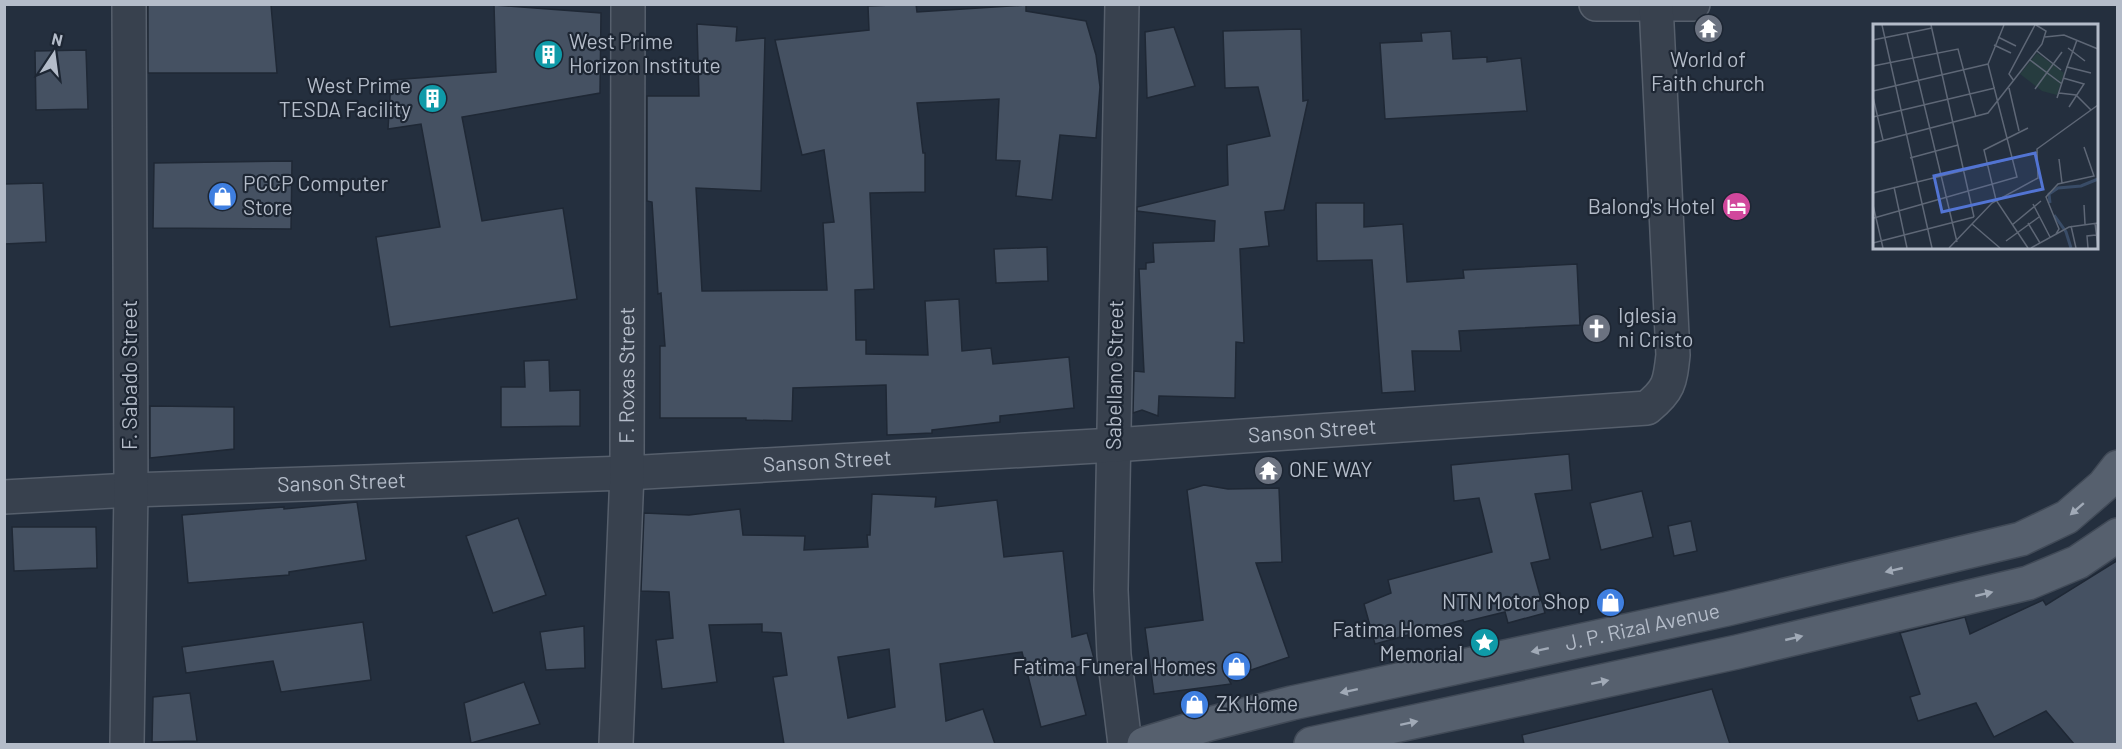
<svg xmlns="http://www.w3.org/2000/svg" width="2122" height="749" viewBox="0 0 2122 749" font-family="Barlow,sans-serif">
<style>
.building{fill:#455162;stroke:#1f2835;stroke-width:1.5;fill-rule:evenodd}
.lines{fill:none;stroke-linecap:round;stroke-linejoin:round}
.minor-casing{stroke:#565f6c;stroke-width:36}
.primary-casing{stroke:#414a57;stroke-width:36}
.minor{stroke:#38414e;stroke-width:33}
.primary{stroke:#56606e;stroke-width:33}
.oneway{fill:#a1aab7}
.labels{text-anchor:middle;stroke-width:4.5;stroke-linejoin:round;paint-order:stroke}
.poi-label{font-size:21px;fill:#b4bcc9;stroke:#1d2633;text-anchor:start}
.street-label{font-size:21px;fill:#b4bcc9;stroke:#1d2633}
.inset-river{fill:none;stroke:#394c67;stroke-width:3}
.inset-road{fill:none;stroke:#5e6776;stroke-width:1.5}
.view{fill:#5274d3;fill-opacity:0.15;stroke:#5274d3;stroke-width:3}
.inset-edge{fill:none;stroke:#b4bcc9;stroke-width:3}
</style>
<rect width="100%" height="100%" fill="#242f3e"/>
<g class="building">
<polygon points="148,4 271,5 277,73 148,73"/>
<polygon points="916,4 917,12 1026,5 1026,11 1086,21 1096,55 1100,87 1096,138 1060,135 1052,200 1016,196 1020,161 996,160 999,99 917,103 923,153 925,153 925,192 870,193 874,289 855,290 856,340 866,340 866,354 928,355 925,301 959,299 962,351 991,348 993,364 1069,357 1074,408 1000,416 1000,422 932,430 932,433 887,435 886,385 793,388 792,421 746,420 746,418 660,418 660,346 665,346 661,293 658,294 652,202 647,201 647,96 699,96 697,24 737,27 736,41 765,38 761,191 696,188 702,291 827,290 823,223 834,222 824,150 802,155 775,40 869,30 868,6"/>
<polygon points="494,5 601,13 600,93 462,117 482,221 563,208 577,299 390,327 376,237 440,227 421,124 388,129 391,80 496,72"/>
<polygon points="1174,27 1195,86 1147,98 1145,32"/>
<polygon points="1301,29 1303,101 1308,100 1284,210 1265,212 1269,246 1240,249 1244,343 1236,342 1235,398 1159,396 1158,416 1142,410 1133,413 1134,371 1144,372 1139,269 1146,269 1146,263 1154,262 1153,243 1214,241 1215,221 1137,211 1137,207 1228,185 1227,145 1270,136 1258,87 1225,88 1223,31"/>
<polygon points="1451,31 1453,59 1487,57 1487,62 1521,58 1527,111 1385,119 1380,43 1422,41 1421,33"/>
<polygon points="86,50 88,109 36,110 35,51"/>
<polygon points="292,161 291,229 153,228 154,163"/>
<polygon points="43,183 46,242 4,244 4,184"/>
<polygon points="1316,203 1364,203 1364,227 1403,224 1407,282 1464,278 1463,270 1577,264 1580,325 1459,331 1461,351 1412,351 1415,391 1382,393 1372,260 1317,261"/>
<polygon points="1047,247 1048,281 996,283 994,249"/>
<polygon points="549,360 550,391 580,390 580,426 501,427 501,387 525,387 524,361"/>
<polygon points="150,406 234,407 234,449 150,458"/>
<polygon points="1569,454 1572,490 1535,494 1550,559 1531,563 1545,613 1508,623 1505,612 1464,622 1463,620 1375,644 1364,604 1391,593 1388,580 1492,552 1479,498 1454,501 1451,465"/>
<polygon points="1204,485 1228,489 1279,488 1282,562 1256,563 1289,657 1228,678 1231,684 1154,694 1145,628 1203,620 1187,490"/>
<polygon points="1642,491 1653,537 1601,550 1590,503"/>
<path d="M872,494L936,497L935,507L997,500L1004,557L1063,551L1072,637L1087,633L1095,662L1074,668L1086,715L1041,727L1022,652L940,664L946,721L983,709L995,744H784L773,677L787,675L781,633L762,632V624L709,625L717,682L662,689L656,640L673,638L669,592L641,591L644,513L689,515L740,509L743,535L805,536L804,550L868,547L867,535H870ZM889,649L895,707L848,718L838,657Z"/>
<polygon points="357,502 366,560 289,572 289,575 188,583 182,515 284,507 284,509"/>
<polygon points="518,518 546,595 493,613 466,536"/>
<polygon points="1691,521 1697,551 1674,556 1668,526"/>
<polygon points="12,527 96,527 97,568 14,571"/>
<polygon points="2118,560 2118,744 2074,744 2046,711 1994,737 1976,703 1918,721 1910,697 1920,694 1900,633 1965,617 1970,634 2043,600 2046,605"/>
<polygon points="363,622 371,680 281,692 273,661 186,673 182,647"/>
<polygon points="584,626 585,668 546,670 540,632"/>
<polygon points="524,682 540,724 471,743 464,703"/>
<polygon points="1712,689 1730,744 1524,744 1522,735"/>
<polygon points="190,693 197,741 152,742 153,697"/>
</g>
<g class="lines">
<defs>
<g id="minor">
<polyline points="1122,4 1111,590 1114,655 1125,744"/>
<polyline points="1596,4 1693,4"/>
<path id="s1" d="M4,497L131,490L627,473L1114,445L1647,408C1669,390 1670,383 1673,355L1656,4"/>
<polyline points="127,744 131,490 129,4"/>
<path id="s2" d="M616,744L627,473L628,4"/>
</g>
<g id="primary">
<path id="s3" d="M1144,744L1209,724L1292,703L1727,609L2021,539L2067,517L2104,485L2118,467"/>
<polyline points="1311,744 1737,652 2028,583 2078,562 2118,535"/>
</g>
</defs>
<use href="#minor" class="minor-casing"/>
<use href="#primary" class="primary-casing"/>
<use href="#minor" class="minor"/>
<use href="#primary" class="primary"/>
</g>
<defs><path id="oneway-solid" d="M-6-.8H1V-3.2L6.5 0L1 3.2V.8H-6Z" transform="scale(1.5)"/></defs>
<g class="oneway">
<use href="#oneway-solid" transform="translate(2077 509) rotate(139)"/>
<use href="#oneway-solid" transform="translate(1894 570) rotate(167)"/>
<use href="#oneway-solid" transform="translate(1984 594) rotate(-13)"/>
<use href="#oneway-solid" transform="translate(1794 638) rotate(-13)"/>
<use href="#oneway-solid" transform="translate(1540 650) rotate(168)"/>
<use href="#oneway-solid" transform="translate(1600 682) rotate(-12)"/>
<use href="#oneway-solid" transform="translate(1349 691) rotate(168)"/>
<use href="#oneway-solid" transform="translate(1409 723) rotate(-12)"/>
</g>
<defs>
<symbol id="temple-disc" viewBox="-11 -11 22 22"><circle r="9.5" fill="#6b7280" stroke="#1d2633"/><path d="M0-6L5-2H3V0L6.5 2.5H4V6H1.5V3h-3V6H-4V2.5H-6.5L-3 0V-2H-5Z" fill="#fff"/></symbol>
<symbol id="building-disc" viewBox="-11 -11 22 22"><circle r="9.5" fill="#0f9aa8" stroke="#1d2633"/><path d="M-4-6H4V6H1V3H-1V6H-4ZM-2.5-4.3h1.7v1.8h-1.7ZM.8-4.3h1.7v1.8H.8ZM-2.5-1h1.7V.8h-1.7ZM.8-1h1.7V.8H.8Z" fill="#fff"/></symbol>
<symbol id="shop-disc" viewBox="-11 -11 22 22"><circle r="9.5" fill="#3f7fe0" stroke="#1d2633"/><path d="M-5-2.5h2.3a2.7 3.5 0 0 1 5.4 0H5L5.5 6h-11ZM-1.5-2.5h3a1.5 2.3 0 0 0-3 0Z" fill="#fff"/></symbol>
<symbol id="hotel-disc" viewBox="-11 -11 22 22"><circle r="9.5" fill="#d1479c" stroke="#1d2633"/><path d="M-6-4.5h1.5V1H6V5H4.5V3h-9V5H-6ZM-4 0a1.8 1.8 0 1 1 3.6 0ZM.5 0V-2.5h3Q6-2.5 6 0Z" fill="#fff"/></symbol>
<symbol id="church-disc" viewBox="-11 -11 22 22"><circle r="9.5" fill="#6b7280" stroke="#1d2633"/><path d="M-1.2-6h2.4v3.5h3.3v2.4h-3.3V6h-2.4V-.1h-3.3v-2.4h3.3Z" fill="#fff"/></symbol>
<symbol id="sight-disc" viewBox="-11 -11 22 22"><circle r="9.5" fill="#0f9aa8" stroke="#1d2633"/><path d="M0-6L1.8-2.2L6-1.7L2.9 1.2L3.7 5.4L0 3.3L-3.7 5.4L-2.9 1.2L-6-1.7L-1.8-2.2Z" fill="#fff"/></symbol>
</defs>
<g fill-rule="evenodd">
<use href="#temple-disc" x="1692" y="12" width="33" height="33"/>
<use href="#building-disc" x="532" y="38" width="33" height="33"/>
<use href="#building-disc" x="416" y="82" width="33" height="33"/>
<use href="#shop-disc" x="206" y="180" width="33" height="33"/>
<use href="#hotel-disc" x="1720" y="190" width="33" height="33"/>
<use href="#church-disc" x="1580" y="312" width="33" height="33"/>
<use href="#temple-disc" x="1252" y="454" width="33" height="33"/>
<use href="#shop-disc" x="1594" y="586" width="33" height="33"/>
<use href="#sight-disc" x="1468" y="626" width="33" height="33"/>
<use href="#shop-disc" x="1220" y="650" width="33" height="33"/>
<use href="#shop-disc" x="1178" y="688" width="33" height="33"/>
</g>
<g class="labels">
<g class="poi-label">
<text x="569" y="49">West Prime<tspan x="569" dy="24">Horizon Institute</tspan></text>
<text x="1708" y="67" text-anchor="middle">World of<tspan x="1708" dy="24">Faith church</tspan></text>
<text x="411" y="93" text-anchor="end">West Prime<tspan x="411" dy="24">TESDA Facility</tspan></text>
<text x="243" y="191">PCCP Computer<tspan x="243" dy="24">Store</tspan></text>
<text x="1715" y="214" text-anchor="end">Balong's Hotel</text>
<text x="1618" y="323">Iglesia<tspan x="1618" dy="24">ni Cristo</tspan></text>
<text x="1289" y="477">ONE WAY</text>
<text x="1590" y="609" text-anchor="end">NTN Motor Shop</text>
<text x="1463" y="637" text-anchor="end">Fatima Homes<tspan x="1463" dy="24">Memorial</tspan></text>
<text x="1216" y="674" text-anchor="end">Fatima Funeral Homes</text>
<text x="1216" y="711">ZK Home</text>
</g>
<g class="street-label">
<text transform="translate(130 375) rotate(-90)" y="7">F. Sabado Street</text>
<text dy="7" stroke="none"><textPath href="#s2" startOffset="369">F. Roxas Street</textPath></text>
<text transform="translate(1115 375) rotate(-89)" y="7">Sabellano Street</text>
<text dy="7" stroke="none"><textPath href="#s1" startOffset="1310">Sanson Street</textPath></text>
<text dy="7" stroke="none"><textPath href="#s1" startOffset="824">Sanson Street</textPath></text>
<text dy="7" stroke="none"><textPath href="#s1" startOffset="338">Sanson Street</textPath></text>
<text dy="7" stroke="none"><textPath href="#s3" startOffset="512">J. P. Rizal Avenue</textPath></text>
</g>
</g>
<g transform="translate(1873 24)">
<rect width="225" height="225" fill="#242f3e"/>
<path d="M164,29L191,49L184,71L169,67L147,50Z" fill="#263c3f"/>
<path class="inset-river" d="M177,179L176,170L185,164L208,162L225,155M181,191L193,208L198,224"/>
<path class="inset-road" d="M9,1L59,224M58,1L101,193M34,9L84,218M125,13L143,22M172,13L191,11L225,25M0,16L59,4M121,21L138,29M195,24L212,37M164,27L188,46M157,36L189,60M0,42L85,25L103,93M194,43L204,16M190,54L211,60L196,83M141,57L136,50L162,1M136,64L146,107M162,65L189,28M0,67L115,40M186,69L203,71L218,86M0,73L10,116M184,74L194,43L218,49M0,93L122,64M0,119L115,89L169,20L173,7L163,1M37,134L85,121M186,135L189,159M21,163L34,224M0,169L165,128M160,180L177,213M0,181L10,224M211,181L212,200M1,194L144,153L115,40L131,1M155,199L167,219M222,199L225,224M99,200L127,224M139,201L168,177M198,202L203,224M183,210L186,205L173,173L185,160L221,152L211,123M133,217L166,193M0,219L101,193M76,224L119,179L165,154L164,125L225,81M155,224L123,176L111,126L155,104M158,224L196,203L225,199M215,224L214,212L223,211"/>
<path class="view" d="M162,129L170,165L69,188L61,152Z"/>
<rect width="225" height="225" class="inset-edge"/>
</g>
<rect width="2122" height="749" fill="none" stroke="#b4bcc9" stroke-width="12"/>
<g transform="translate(54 54) rotate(13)" stroke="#1d2633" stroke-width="4.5" paint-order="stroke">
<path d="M0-4.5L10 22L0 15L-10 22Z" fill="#b4bcc9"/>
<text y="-9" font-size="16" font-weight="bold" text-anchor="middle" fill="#b4bcc9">N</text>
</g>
</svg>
